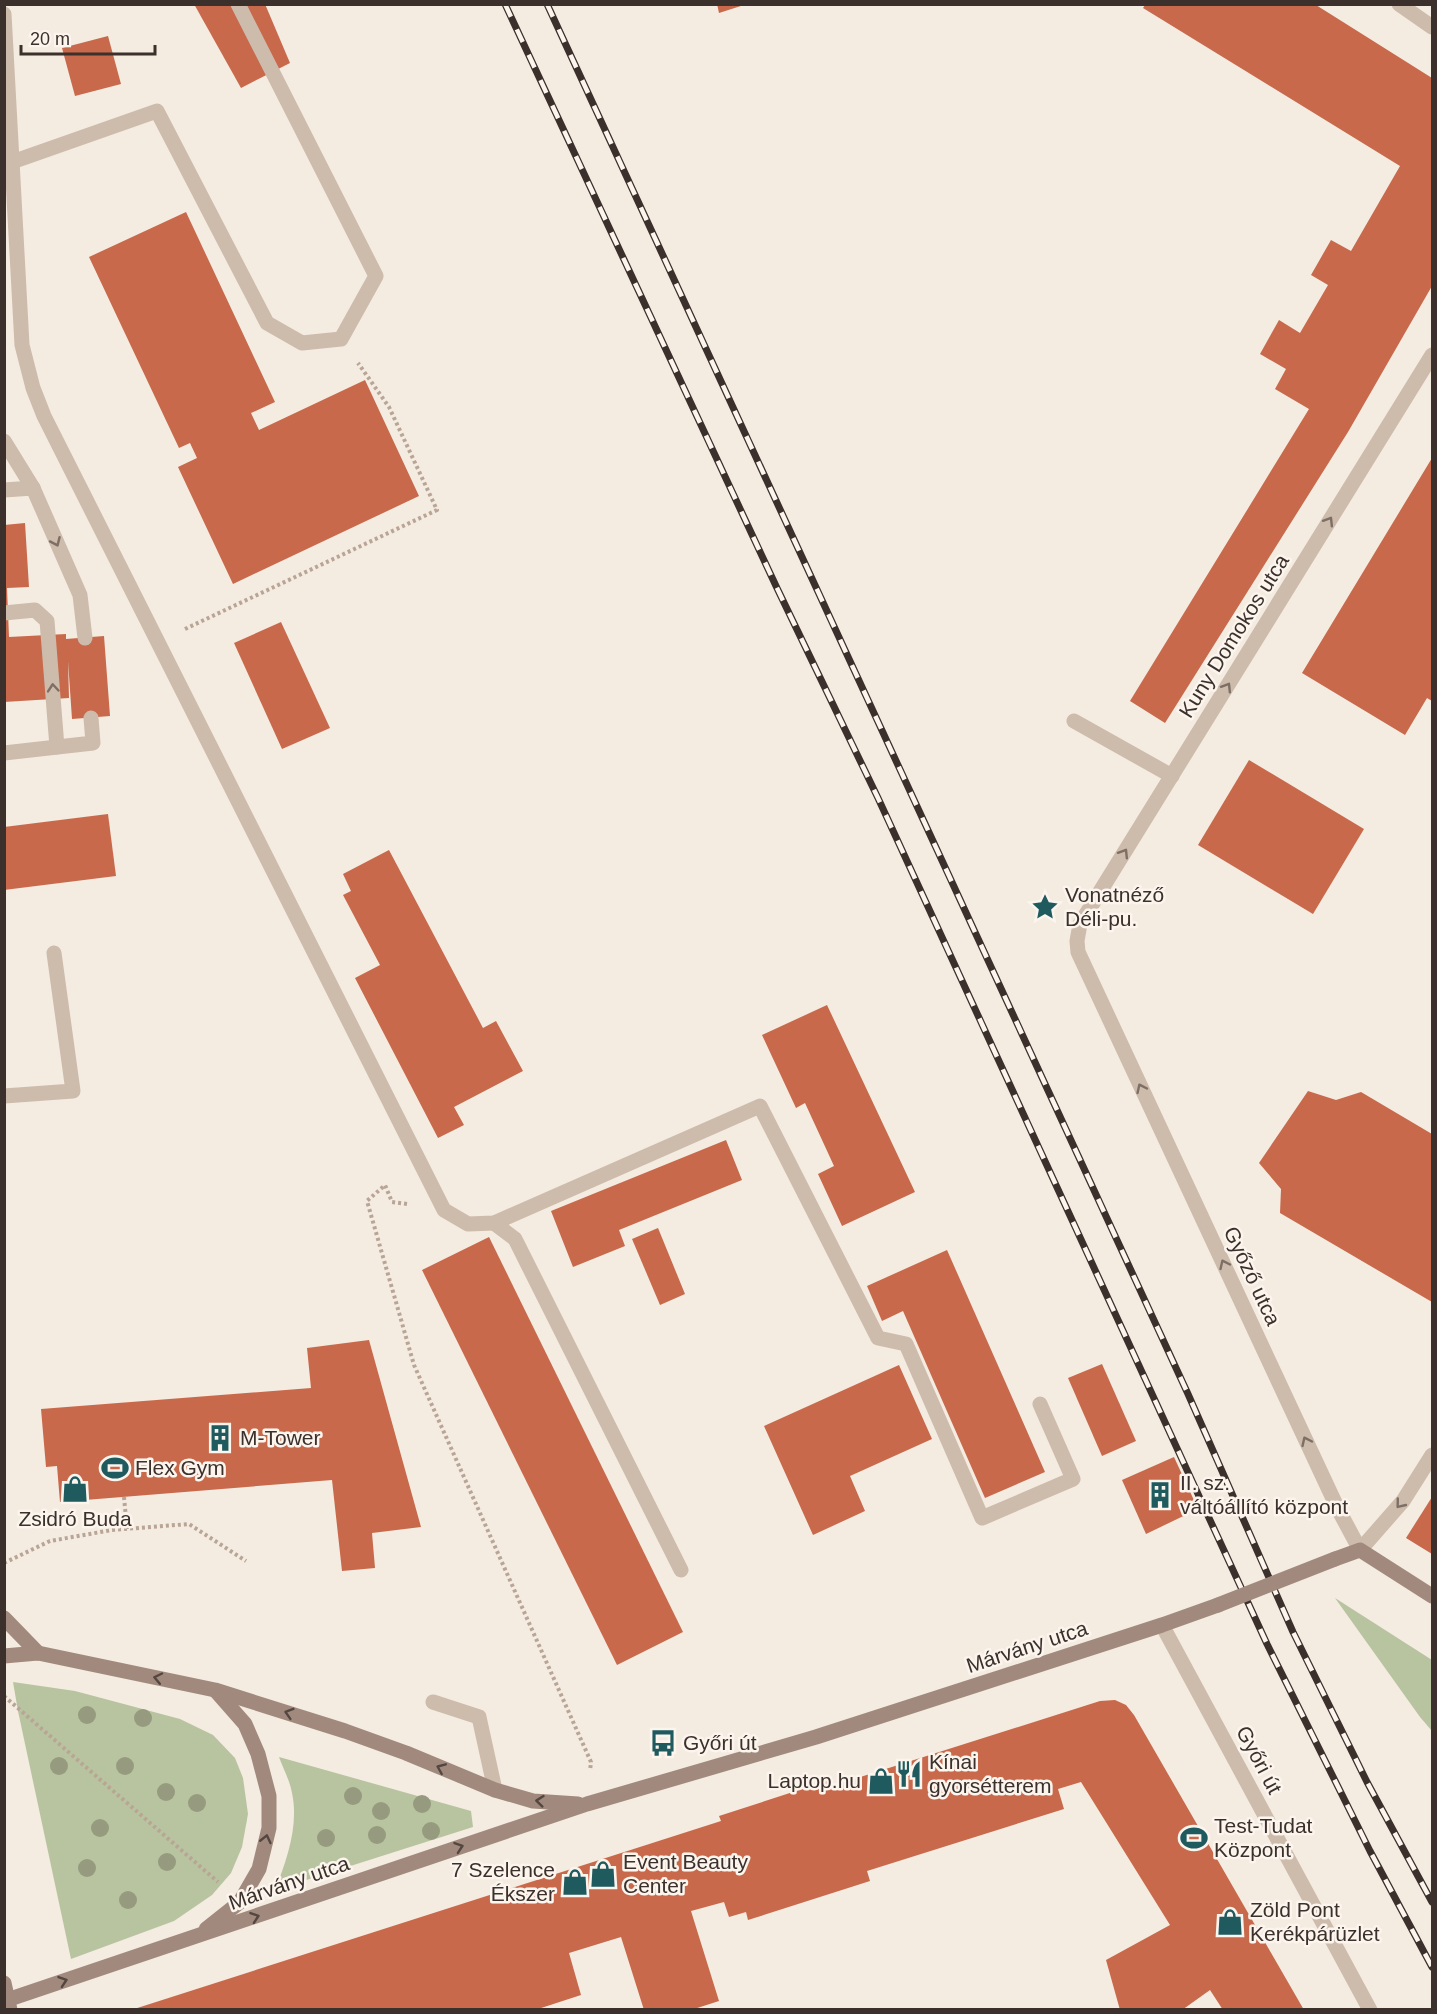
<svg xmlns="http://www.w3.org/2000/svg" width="1437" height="2014" viewBox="0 0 1437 2014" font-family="Arial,sans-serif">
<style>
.green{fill:#b8c4a0}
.building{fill:#c8694b}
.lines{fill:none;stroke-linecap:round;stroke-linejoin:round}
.path{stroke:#b9a596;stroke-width:4;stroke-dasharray:3 3;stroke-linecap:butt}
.lane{stroke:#cdbbac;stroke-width:15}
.street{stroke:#cdbbac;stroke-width:15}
.secondary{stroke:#a18a7d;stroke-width:15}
.rail-casing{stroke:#3b302b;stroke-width:7}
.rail{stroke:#fbf5ee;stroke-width:4.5;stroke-dasharray:14;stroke-linecap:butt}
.secondary-bridge{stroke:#a18a7d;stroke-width:15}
.tree{fill:#969b7f}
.oneway{stroke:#7d6f65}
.oneway2{stroke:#544640}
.labels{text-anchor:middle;stroke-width:5;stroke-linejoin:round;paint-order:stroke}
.street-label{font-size:21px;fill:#3b302b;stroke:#fbf5ee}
.poi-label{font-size:21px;fill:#3b302b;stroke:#fbf5ee;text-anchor:start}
</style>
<rect width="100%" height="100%" fill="#f4ebe1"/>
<g class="green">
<polygon points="1335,1598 1432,1660 1432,1731 1420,1717"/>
<polygon points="13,1682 75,1691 180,1719 213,1735 235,1758 243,1778 248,1814 242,1847 231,1873 212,1895 174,1921 71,1959 18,1711"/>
<path d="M279,1757L471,1811L473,1827L275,1890C287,1860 299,1825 292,1793C290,1781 283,1768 279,1757Z"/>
</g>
<g class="building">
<polygon points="194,4 265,4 290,63 241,88"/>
<polygon points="717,4 744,4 744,5 719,13"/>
<polygon points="1145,5 1316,5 1432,78 1432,286 1348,432 1165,723 1130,701 1309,409 1275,389 1286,369 1260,354 1279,320 1300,333 1328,285 1311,275 1331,240 1351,251 1400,166 1143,8"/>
<polygon points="108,36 121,84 75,96 62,48"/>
<polygon points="186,212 275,402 251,413 259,430 365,380 419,496 233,584 178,467 197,458 190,443 179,448 89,257"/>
<polygon points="1432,458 1432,701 1427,698 1405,735 1302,673"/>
<polygon points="25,523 29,587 7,588 9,637 66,634 66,639 104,636 110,716 72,719 68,661 69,698 4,702 4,525"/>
<polygon points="281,622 330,728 282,749 234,643"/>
<polygon points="1249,760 1364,829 1313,914 1198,845"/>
<polygon points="108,814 116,876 4,890 4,827"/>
<polygon points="389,850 483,1028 496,1021 523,1071 454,1107 464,1125 438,1138 355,978 380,965 343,895 351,891 343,874"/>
<polygon points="827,1005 915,1192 842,1226 818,1174 834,1166 805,1103 796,1108 762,1035"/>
<polygon points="1308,1091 1336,1100 1361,1092 1432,1134 1432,1302 1280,1213 1281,1189 1259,1163"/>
<polygon points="726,1140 742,1180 619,1230 625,1246 573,1267 551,1211"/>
<polygon points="658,1228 685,1294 660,1305 632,1239"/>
<polygon points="489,1237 683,1632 617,1665 422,1270"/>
<polygon points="947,1250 1045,1472 985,1498 903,1311 882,1321 867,1286"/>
<polygon points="369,1340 421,1527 372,1533 375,1568 342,1571 332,1480 60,1502 57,1466 46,1467 41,1409 311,1388 307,1348"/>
<polygon points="1102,1364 1136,1441 1102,1456 1068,1378"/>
<polygon points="899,1365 932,1439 850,1476 865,1511 813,1535 764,1426"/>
<polygon points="1174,1457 1198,1509 1146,1534 1122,1480"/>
<polygon points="1432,1497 1432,1554 1406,1538"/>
<polygon points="1115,1700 1126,1705 1134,1715 1304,2010 1223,2010 1210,1990 1182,2010 1120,2010 1106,1960 1170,1925 1081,1782 1058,1789 1064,1809 867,1871 870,1881 748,1920 746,1912 729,1917 724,1902 691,1911 719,2001 691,2010 644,2010 621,1937 569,1953 581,1995 535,2010 131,2010 721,1821 719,1816 830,1780 832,1786 1100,1701"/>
</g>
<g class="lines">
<g class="path">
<polyline points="185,629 437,510 389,407 358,363"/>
<polyline points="407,1204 392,1202 385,1185 367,1201 414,1365 591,1762 590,1771"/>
<polyline points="124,1497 127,1529"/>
<polyline points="4,1563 50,1541 112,1530 189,1524 246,1561"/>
<polyline points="4,1696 218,1882"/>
</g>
<g class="lane">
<polyline points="4,14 22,345 33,388 44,416 444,1210 468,1224 494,1223 760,1106 878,1338 906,1344 982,1518 1073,1479 1040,1404"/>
<polyline points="12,162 157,111 267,323 302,343 341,339 376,276 238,4"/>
<polyline points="4,441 33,488 80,595 85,638"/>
<polyline points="4,490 33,488"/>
<polyline points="4,613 35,610 47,621 57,747"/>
<polyline points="1074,721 1172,776"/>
<polyline points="4,753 93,743 91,718"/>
<polyline points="4,1096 73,1091 54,953"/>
<polyline points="494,1223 515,1239 681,1570"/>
<polyline points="433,1702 479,1717 495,1790"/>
</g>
<g class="street">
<polyline points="1399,4 1432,27"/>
<polyline points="1432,355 1080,924 1077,941 1078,952 1337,1507 1360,1550 1403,1501 1432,1455"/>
<polyline points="1162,1625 1370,2010"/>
</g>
<g class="secondary">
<polyline points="1335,1559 1360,1550 1432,1596"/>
<polyline points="4,1618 38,1653"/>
<polyline points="4,1656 38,1653 215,1690 345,1731 406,1753 495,1790 533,1801 578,1804"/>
<polyline points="206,1929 240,1902 259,1869 269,1828 269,1796 258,1754 245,1724 216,1691"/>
<polyline points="4,1983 10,2010"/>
<polyline points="4,2001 587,1804 816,1737 1162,1625 1218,1605"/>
</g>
<defs>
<g id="rail">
<polyline points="505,4 776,586 878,798 1267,1644 1370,1851 1432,1967"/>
<polyline points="547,4 1188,1394 1293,1632 1367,1782 1432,1902"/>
</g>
</defs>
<use href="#rail" class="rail-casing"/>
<use href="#rail" class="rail"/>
<polyline class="secondary-bridge" points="1218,1605 1335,1559"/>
</g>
<g class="tree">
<circle cx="87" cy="1715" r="9"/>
<circle cx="143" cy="1718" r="9"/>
<circle cx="59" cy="1766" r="9"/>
<circle cx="125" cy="1766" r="9"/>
<circle cx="166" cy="1792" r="9"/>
<circle cx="353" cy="1796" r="9"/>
<circle cx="197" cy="1803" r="9"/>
<circle cx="422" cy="1804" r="9"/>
<circle cx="381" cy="1811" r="9"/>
<circle cx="100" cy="1828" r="9"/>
<circle cx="431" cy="1831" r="9"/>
<circle cx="377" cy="1835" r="9"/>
<circle cx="326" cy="1838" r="9"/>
<circle cx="167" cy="1862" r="9"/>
<circle cx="87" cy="1868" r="9"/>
<circle cx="128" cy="1900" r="9"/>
</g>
<defs><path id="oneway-chevron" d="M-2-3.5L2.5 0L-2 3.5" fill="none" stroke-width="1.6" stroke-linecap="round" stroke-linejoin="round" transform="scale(1.5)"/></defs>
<g class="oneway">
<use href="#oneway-chevron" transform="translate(1329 521) rotate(-58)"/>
<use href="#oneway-chevron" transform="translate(56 542) rotate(66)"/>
<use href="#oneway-chevron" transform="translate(1227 687) rotate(-58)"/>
<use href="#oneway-chevron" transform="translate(53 688) rotate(-95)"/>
<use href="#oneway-chevron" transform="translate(1124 853) rotate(-58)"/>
<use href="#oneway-chevron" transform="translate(1141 1088) rotate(-115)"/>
<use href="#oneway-chevron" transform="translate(1224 1264) rotate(-115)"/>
<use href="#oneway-chevron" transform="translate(1306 1441) rotate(-115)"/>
<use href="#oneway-chevron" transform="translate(1400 1504) rotate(129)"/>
</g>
<g class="oneway2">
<use href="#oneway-chevron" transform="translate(158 1678) rotate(-168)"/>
<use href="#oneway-chevron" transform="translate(289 1713) rotate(-163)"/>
<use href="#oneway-chevron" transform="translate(441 1768) rotate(-157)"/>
<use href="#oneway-chevron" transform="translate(540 1801) rotate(-174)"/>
<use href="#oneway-chevron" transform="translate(266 1839) rotate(-77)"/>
<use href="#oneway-chevron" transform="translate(459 1847) rotate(-19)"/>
<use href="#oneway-chevron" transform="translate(255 1917) rotate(-19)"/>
<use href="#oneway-chevron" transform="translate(63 1981) rotate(-19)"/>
</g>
<defs>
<symbol id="sight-bare" viewBox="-9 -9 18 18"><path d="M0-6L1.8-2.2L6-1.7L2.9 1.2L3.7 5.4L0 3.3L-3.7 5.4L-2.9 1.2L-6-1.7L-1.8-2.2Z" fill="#1f5a5e" stroke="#fbf5ee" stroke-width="2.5" paint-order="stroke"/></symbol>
<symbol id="building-bare" viewBox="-9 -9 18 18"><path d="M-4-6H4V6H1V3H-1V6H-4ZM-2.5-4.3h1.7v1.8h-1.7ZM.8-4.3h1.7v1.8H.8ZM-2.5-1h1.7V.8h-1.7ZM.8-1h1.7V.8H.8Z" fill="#1f5a5e" stroke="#fbf5ee" stroke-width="2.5" paint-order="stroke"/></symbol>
<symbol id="stadium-bare" viewBox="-9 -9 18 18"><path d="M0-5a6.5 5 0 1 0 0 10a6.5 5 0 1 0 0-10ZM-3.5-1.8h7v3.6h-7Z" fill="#1f5a5e" stroke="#fbf5ee" stroke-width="2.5" paint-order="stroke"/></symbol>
<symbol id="shop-bare" viewBox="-9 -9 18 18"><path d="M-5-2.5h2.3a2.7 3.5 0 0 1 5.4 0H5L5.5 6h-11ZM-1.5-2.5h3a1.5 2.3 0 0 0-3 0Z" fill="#1f5a5e" stroke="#fbf5ee" stroke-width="2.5" paint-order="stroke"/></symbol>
<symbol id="bus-bare" viewBox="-9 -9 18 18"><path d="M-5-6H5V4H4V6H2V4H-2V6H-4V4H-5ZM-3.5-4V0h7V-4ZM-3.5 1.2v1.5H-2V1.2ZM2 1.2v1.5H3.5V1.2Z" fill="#1f5a5e" stroke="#fbf5ee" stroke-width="2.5" paint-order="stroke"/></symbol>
<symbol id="restaurant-bare" viewBox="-9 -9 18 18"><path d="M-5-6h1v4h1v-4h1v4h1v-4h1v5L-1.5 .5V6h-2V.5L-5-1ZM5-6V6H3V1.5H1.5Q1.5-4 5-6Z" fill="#1f5a5e" stroke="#fbf5ee" stroke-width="2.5" paint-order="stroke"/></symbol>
</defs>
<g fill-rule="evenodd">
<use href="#sight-bare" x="1026" y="888" width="38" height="38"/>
<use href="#building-bare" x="201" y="1419" width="38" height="38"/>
<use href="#stadium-bare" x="96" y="1449" width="38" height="38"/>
<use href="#shop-bare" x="56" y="1470" width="38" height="38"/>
<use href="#building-bare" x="1141" y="1476" width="38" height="38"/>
<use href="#bus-bare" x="644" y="1724" width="38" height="38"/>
<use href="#restaurant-bare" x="890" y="1755" width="38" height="38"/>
<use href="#shop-bare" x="862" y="1762" width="38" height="38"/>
<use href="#stadium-bare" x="1175" y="1819" width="38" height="38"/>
<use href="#shop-bare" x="584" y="1855" width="38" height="38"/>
<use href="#shop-bare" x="556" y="1863" width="38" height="38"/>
<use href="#shop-bare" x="1211" y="1903" width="38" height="38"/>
</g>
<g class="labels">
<g class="street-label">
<text transform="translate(1234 636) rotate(-58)" y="7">Kuny Domokos utca</text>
<text transform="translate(1252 1276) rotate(65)" y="7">Győző utca</text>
<text transform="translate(1027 1647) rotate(-18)" y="7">Márvány utca</text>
<text transform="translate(1259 1760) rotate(62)" y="7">Győri út</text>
<text transform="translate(289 1883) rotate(-19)" y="7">Márvány utca</text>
</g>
<g class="poi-label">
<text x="1065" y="902">Vonatnéző<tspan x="1065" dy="24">Déli-pu.</tspan></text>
<text x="240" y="1445">M-Tower</text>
<text x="135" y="1475">Flex Gym</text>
<text x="1180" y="1490">II. sz.<tspan x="1180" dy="24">váltóállító központ</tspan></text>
<text x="75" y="1526" text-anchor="middle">Zsidró Buda</text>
<text x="683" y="1750">Győri út</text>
<text x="929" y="1769">Kínai<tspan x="929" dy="24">gyorsétterem</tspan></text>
<text x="861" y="1788" text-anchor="end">Laptop.hu</text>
<text x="1214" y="1833">Test-Tudat<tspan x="1214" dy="24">Központ</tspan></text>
<text x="623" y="1869">Event Beauty<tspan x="623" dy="24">Center</tspan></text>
<text x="555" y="1877" text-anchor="end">7 Szelence<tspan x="555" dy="24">Ékszer</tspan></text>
<text x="1250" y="1917">Zöld Pont<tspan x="1250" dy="24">Kerékpárüzlet</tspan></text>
</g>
</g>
<rect width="1437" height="2014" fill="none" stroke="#3b302b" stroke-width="12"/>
<path d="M21 45v9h134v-9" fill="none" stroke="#3b302b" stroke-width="3"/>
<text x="30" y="45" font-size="18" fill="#3b302b" stroke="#fbf5ee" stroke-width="4.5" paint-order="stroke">20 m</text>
</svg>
